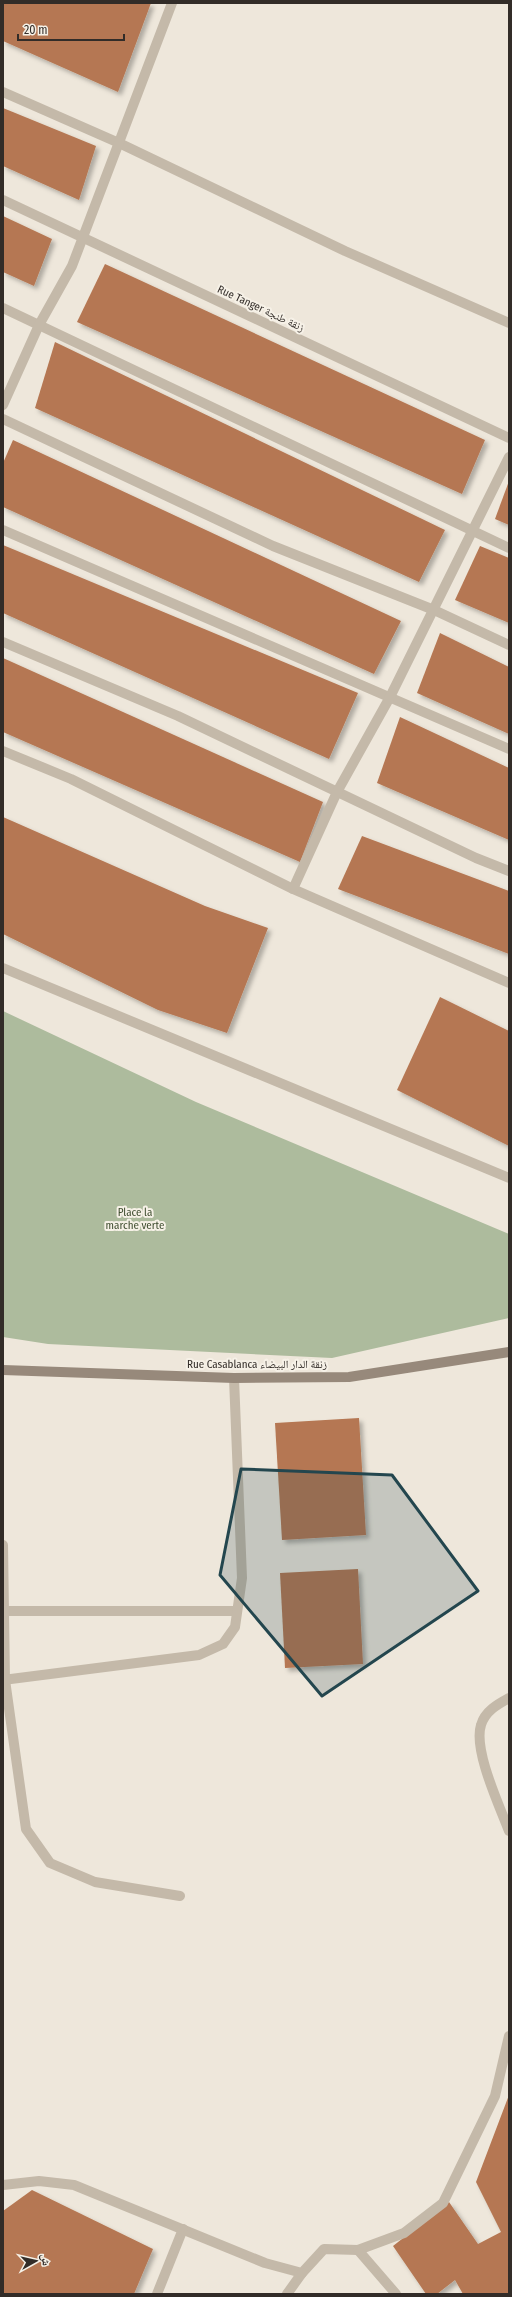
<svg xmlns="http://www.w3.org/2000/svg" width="512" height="2297" viewBox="0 0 512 2297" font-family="'Fira Sans Condensed','Noto Naskh Arabic',sans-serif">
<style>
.green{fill:#adbb9d}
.building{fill:#b57752;filter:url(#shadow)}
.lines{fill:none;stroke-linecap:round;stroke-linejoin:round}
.lane{stroke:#c4b9a9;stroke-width:10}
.street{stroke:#c4b9a9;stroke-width:10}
.secondary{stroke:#97897b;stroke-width:10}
.marked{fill:#23464e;fill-opacity:0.2;stroke:#23464e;stroke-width:3;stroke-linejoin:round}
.labels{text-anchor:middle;stroke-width:4;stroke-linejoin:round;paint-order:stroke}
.street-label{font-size:11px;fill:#322c28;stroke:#f6f1e7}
.park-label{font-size:11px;fill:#3e4d2f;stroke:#f6f1e7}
</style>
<defs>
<filter id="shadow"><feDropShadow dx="3.5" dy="3.5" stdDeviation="2" flood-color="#0004"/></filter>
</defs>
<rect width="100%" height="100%" fill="#eee7db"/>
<polygon class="green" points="3,1011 196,1102 509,1234 509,1318 332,1358 48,1344 3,1337"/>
<g class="building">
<polygon points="3,3 151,3 118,92 3,41"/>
<polygon points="3,108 96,146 79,200 3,166"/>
<polygon points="3,216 52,239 34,286 3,272"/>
<polygon points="105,264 485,440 462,494 77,322"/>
<polygon points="55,342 445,530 419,582 35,408"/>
<polygon points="13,440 401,621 374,674 3,507 3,463"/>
<polygon points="509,481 509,525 495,519"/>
<polygon points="3,545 358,693 329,759 3,613"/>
<polygon points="480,546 509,558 509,623 455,600"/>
<polygon points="440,633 509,667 509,734 417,693"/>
<polygon points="3,658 323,802 300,862 3,732"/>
<polygon points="400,717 509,768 509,840 377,783"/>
<polygon points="3,817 205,906 268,928 227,1033 158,1010 3,934"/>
<polygon points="362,836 509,891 509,954 338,889"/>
<polygon points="440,997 509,1031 509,1146 397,1090"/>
<polygon points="359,1418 366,1535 282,1540 275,1423"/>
<polygon points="358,1569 363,1664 285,1668 280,1573"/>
<polygon points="509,2095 509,2294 463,2294 455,2280 437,2294 426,2294 393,2246 449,2202 478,2244 501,2232 476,2182"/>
<polygon points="32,2190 153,2249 134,2294 3,2294 3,2211"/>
</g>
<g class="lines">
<g class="lane">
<polyline points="5,1611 236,1611"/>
<polyline points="5,1680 26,1829 50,1863 95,1882 180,1896"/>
<path d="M509,1698C498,1704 485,1711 481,1725C473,1750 500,1807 509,1831"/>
</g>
<g class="street">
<polyline points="3,92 119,143 345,251 509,323"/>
<polyline points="3,200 509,438"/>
<polyline points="3,308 509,548"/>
<polyline points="3,405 39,325 72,266 172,3"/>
<polyline points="3,419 273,546 434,610 509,645"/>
<polyline points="3,530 509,749"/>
<polyline points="3,642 178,716 476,858 509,871"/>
<polyline points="3,751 71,779 293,889 509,983"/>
<polyline points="293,889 337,792 390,697 509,457"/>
<polyline points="3,968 509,1178"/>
<polyline points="3,1545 5,1680"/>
<polyline points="3,1680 199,1655 223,1644 235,1627 242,1578 234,1378"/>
<polyline points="3,2185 39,2181 74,2185 265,2263 302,2273 324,2249 358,2250 404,2233 443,2203 495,2096 509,2036"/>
<polyline points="358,2250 396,2294"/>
<polyline points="157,2294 183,2229"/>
<polyline points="287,2294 302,2273"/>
</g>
<polyline class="secondary" points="3,1370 234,1378 349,1377 509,1352"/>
</g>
<path class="marked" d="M241,1469L392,1475L478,1591L322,1696L220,1575Z"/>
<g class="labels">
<g class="street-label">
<text transform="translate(261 308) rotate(25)" y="4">Rue Tanger زنقة طنجة</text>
<text x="257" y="1368">Rue Casablanca زنقة الدار البيضاء</text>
</g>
<g class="park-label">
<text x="135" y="1216">Place la<tspan x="135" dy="13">marche verte</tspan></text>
</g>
</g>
<rect width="512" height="2297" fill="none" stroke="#322c28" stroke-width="8"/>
<g transform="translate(36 2261) rotate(82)" stroke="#f6f1e7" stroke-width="3" paint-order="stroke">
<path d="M0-3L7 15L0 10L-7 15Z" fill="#322c28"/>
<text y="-6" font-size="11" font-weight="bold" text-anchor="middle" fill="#322c28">ش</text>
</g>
<path d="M18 34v6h106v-6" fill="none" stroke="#322c28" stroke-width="2"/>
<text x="24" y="34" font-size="12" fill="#322c28" stroke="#f6f1e7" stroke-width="3" paint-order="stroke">20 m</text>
</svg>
